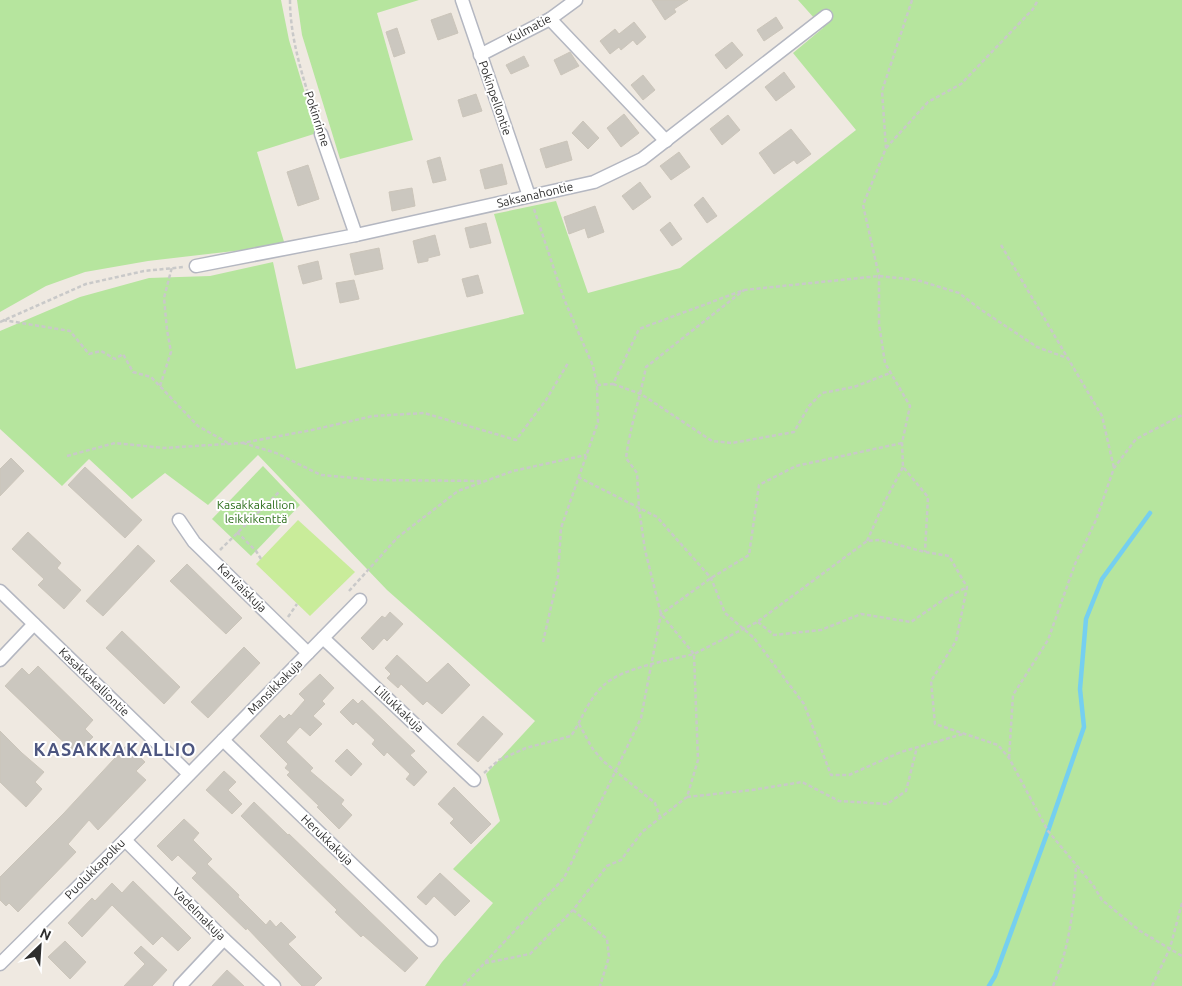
<svg xmlns="http://www.w3.org/2000/svg" width="1182" height="986" viewBox="0 0 1182 986" font-family="Ubuntu,sans-serif">
<style>
.green{fill:#b6e59e}
.pitch{fill:#c9ec9a}
.lines{fill:none;stroke-linecap:round;stroke-linejoin:round}
.stream{stroke:#75cff0;stroke-width:4.5}
.building{fill:#cbc7bf;stroke:#cbc5ba}
.street-casing{stroke:#b4b7c1;stroke-width:15}
.path{stroke:#c9c9c9;stroke-width:2.5;stroke-dasharray:4 2.5;stroke-linecap:butt}
.street{stroke:#fff;stroke-width:12}
.labels{text-anchor:middle;stroke-width:4;stroke-linejoin:round;paint-order:stroke}
.street-label{font-size:12px;fill:#2e2e2e;stroke:#fff}
.park-label{font-size:12px;fill:#2c6e1b;stroke:#fff}
.district-label{font-size:18px;font-weight:bold;letter-spacing:1px;fill:#4d5680;stroke:#fff}
</style>
<rect width="100%" height="100%" fill="#efe9e1"/>
<g class="green">
<polygon points="0,0 281,0 289,40 317,133 257,152 285,245 148,261 85,272 46,286 0,312"/>
<polygon points="297,0 419,0 377,13 413,140 340,159 302,35"/>
<polygon points="798,0 1182,0 1182,986 425,986 442,962 493,903 453,869 500,821 486,774 535,721 387,590 258,455 208,505 165,473 132,499 89,459 62,486 0,429 0,331 80,297 149,278 210,276 273,262 296,369 524,314 494,214 556,201 588,293 680,268 856,130 793,53 823,28"/>
<polygon points="263,466 300,505 251,556 212,519"/>
</g>
<polygon class="pitch" points="298,520 355,572 310,616 256,564"/>
<g class="lines">
<polyline class="stream" points="989,986 995,976 1048,831 1084,727 1080,689 1086,619 1102,579 1150,513"/>
</g>
<g class="building">
<polygon points="652,0 688,0 674,9 676,12 665,20"/>
<polygon points="451,13 458,33 438,40 431,20"/>
<polygon points="776,17 783,28 764,41 757,30"/>
<polygon points="634,22 646,37 637,45 633,40 621,50 619,47 610,54 600,41 615,29 619,34"/>
<polygon points="397,28 405,53 394,57 386,32"/>
<polygon points="732,42 743,55 726,69 715,55"/>
<polygon points="570,52 579,66 561,75 554,60"/>
<polygon points="524,56 529,66 511,74 506,65"/>
<polygon points="784,72 795,87 776,101 765,87"/>
<polygon points="643,75 655,90 643,100 631,85"/>
<polygon points="476,94 482,111 463,117 458,100"/>
<polygon points="624,114 639,133 621,147 607,128"/>
<polygon points="728,115 740,130 722,145 710,129"/>
<polygon points="583,121 599,138 588,149 572,133"/>
<polygon points="791,129 811,154 797,164 794,160 774,174 759,153"/>
<polygon points="567,141 572,160 546,168 540,149"/>
<polygon points="679,152 690,167 671,180 660,166"/>
<polygon points="440,157 446,180 433,183 427,161"/>
<polygon points="502,164 507,184 485,189 480,170"/>
<polygon points="308,165 319,199 298,206 287,172"/>
<polygon points="640,182 651,197 633,210 622,196"/>
<polygon points="412,188 415,206 392,211 389,192"/>
<polygon points="703,197 717,216 707,223 694,205"/>
<polygon points="595,206 604,232 588,238 585,228 569,234 564,217"/>
<polygon points="670,222 682,239 672,246 660,230"/>
<polygon points="486,223 491,243 470,248 465,228"/>
<polygon points="435,235 440,255 428,258 428,261 418,263 413,241"/>
<polygon points="379,248 383,269 355,275 350,254"/>
<polygon points="318,261 322,279 303,284 298,266"/>
<polygon points="478,275 483,293 467,297 462,279"/>
<polygon points="354,280 359,299 340,303 336,283"/>
<polygon points="11,458 24,471 0,496 0,469"/>
<polygon points="85,467 142,520 125,538 68,485"/>
<polygon points="28,532 61,563 57,568 81,590 64,609 38,585 44,579 12,549"/>
<polygon points="138,545 155,561 103,616 86,601"/>
<polygon points="187,564 242,618 226,634 170,581"/>
<polygon points="390,612 403,624 387,641 384,638 373,650 361,638 382,616 385,618"/>
<polygon points="122,631 180,687 164,704 106,648"/>
<polygon points="244,647 260,663 208,718 191,702"/>
<polygon points="397,655 427,683 448,663 470,685 442,714 427,701 423,705 401,684 398,688 387,678 391,674 385,668"/>
<polygon points="38,666 93,720 85,729 93,737 76,754 5,686 22,668 29,675"/>
<polygon points="320,674 334,688 322,701 325,704 313,716 322,724 310,736 300,727 286,742 313,768 310,771 344,800 341,804 352,815 339,829 317,807 319,806 287,775 290,772 285,768 288,764 260,736 280,715 284,719 289,714 291,716 305,700 299,694"/>
<polygon points="353,699 358,704 362,700 415,751 410,755 427,772 414,786 406,779 410,774 387,752 384,756 372,744 375,740 356,722 353,725 340,712"/>
<polygon points="483,716 503,734 478,762 457,744"/>
<polygon points="0,731 22,753 44,772 35,782 42,789 26,807 0,782"/>
<polygon points="127,745 145,762 136,771 146,780 98,830 89,820 68,844 76,852 18,912 9,903 6,906 0,900 0,877 64,813"/>
<polygon points="347,749 362,764 351,776 335,761"/>
<polygon points="224,771 236,782 228,790 242,804 232,814 206,790"/>
<polygon points="454,787 491,824 471,844 450,823 454,819 438,804"/>
<polygon points="254,802 288,835 289,834 418,958 405,972 363,935 361,937 335,912 337,910 241,816"/>
<polygon points="184,819 199,833 193,840 212,859 207,864 239,895 238,897 266,925 270,920 276,927 281,922 296,937 288,944 322,978 314,986 302,986 247,928 246,930 192,878 197,873 178,855 172,861 157,846"/>
<polygon points="440,873 470,901 455,916 434,896 426,905 417,897"/>
<polygon points="133,881 191,938 178,951 162,936 153,945 112,905 82,937 68,923 92,898 95,901 112,883 122,893"/>
<polygon points="65,941 86,962 70,979 48,957"/>
<polygon points="141,946 167,970 152,986 124,986 145,964 134,953"/>
<polygon points="227,970 244,986 212,986"/>
</g>
<g class="lines">
<defs>
<g id="street">
<polyline points="462,0 529,196"/>
<polyline points="550,19 666,141"/>
<polyline points="480,55 550,19 576,0"/>
<polyline points="321,134 356,235"/>
<polyline points="196,266 356,235 594,182 642,159 826,16"/>
<polyline points="179,520 194,542 308,653"/>
<polyline points="0,591 189,774"/>
<polyline points="323,638 474,780"/>
<polyline points="0,660 34,624"/>
<polyline points="223,740 431,940"/>
<polyline points="125,840 224,939 274,986"/>
<polyline points="0,964 125,840 360,600"/>
<polyline points="180,986 224,939"/>
</g>
</defs>
<use href="#street" class="street-casing"/>
<g class="path">
<path d="M290,0C290,41 305,85 318,123"/>
<polyline points="912,0 882,91 886,148 863,205 879,276 879,324 885,363 910,406 902,443 903,467 928,497 925,552"/>
<polyline points="886,148 928,102 961,84 1033,9 1038,0"/>
<polyline points="534,209 564,299 593,366 597,385 598,422 561,528 558,576 543,642"/>
<polyline points="1001,245 1102,416 1114,468"/>
<polyline points="3,320 70,331 89,354 101,351 115,359 123,354 133,372 151,377 198,426 228,443"/>
<polyline points="0,322 86,284 144,271 184,267"/>
<polyline points="613,384 641,394 712,441 732,443 794,432 809,406 822,393 854,387 890,373"/>
<polyline points="597,385 613,384 639,329 744,290 879,276 917,280 959,293 980,309 1037,347 1067,358"/>
<polyline points="160,386 171,352 167,330 164,298 172,267"/>
<polyline points="243,443 276,453 321,475 376,480 483,481"/>
<polyline points="67,456 115,443 164,448 242,443 312,430 373,416 424,413 516,440 546,400 568,363"/>
<polyline points="578,477 657,517 711,578 725,613 754,638 804,704 831,775 849,775 901,752 963,734"/>
<polyline points="237,532 256,551 261,559"/>
<polyline points="867,541 884,503 903,467"/>
<polyline points="220,550 280,491"/>
<polyline points="349,591 398,537 458,491 513,471 586,455"/>
<polyline points="288,617 297,604"/>
<polyline points="758,622 774,635 821,630 861,614 911,622 946,598 967,587"/>
<polyline points="579,724 592,748 603,761 655,803 660,817"/>
<polyline points="1009,758 1013,695 1048,640 1075,564 1096,520 1114,468 1136,439 1182,415"/>
<path d="M484,773L499,760L526,748L571,736C582,720 588,699 604,685C622,668 670,660 694,654L661,614L645,550L639,508L637,473L626,458C630,427 640,398 646,367L744,290"/>
<polyline points="687,797 752,790 802,782 839,801 887,804 906,791 917,747"/>
<polyline points="573,910 607,939 609,957 600,986"/>
<polyline points="485,963 530,954 573,910 607,866 621,860 642,832 687,797 698,760 694,654 757,622 867,541 880,540 925,552 949,556 967,587 956,641 931,681 935,724 998,745 1009,758 1048,831 1093,885 1102,900 1140,931 1182,956"/>
<polyline points="463,986 564,878 641,718 661,614 711,578 749,555 759,485 796,466 902,443"/>
<path d="M1053,986C1070,947 1074,907 1076,865"/>
<polyline points="1152,986 1170,948 1182,903"/>
</g>
<use href="#street" class="street"/>
</g>
<g class="labels">
<g class="street-label">
<text transform="translate(529 29) rotate(-28)" y="4">Kulmatie</text>
<text transform="translate(495 98) rotate(71)" y="4">Pokinpellontie</text>
<text transform="translate(317 119) rotate(72)" y="4">Pokinrinne</text>
<text transform="translate(535 195) rotate(-13)" y="4">Saksanahontie</text>
<text transform="translate(242 588) rotate(45)" y="4">Karviaiskuja</text>
<text transform="translate(94 682) rotate(44)" y="4">Kasakkakalliontie</text>
<text transform="translate(275 687) rotate(-45)" y="4">Mansikkakuja</text>
<text transform="translate(399 709) rotate(43)" y="4">Lillukkakuja</text>
<text transform="translate(327 840) rotate(44)" y="4">Herukkakuja</text>
<text transform="translate(95 869) rotate(-45)" y="4">Puolukkapolku</text>
<text transform="translate(199 914) rotate(45)" y="4">Vadelmakuja</text>
</g>
<g class="park-label">
<text x="256" y="509">Kasakkakallion<tspan x="256" dy="14">leikkikenttä</tspan></text>
</g>
<g class="district-label">
<text x="115" y="756">KASAKKAKALLIO</text>
</g>
</g>
<g transform="translate(40 946) rotate(25)" stroke="#ffffff" stroke-width="4" paint-order="stroke">
<path d="M0-4L9 19L0 12L-9 19Z" fill="#2e2e2e"/>
<text y="-8" font-size="14" font-weight="bold" text-anchor="middle" fill="#2e2e2e">N</text>
</g>
</svg>
